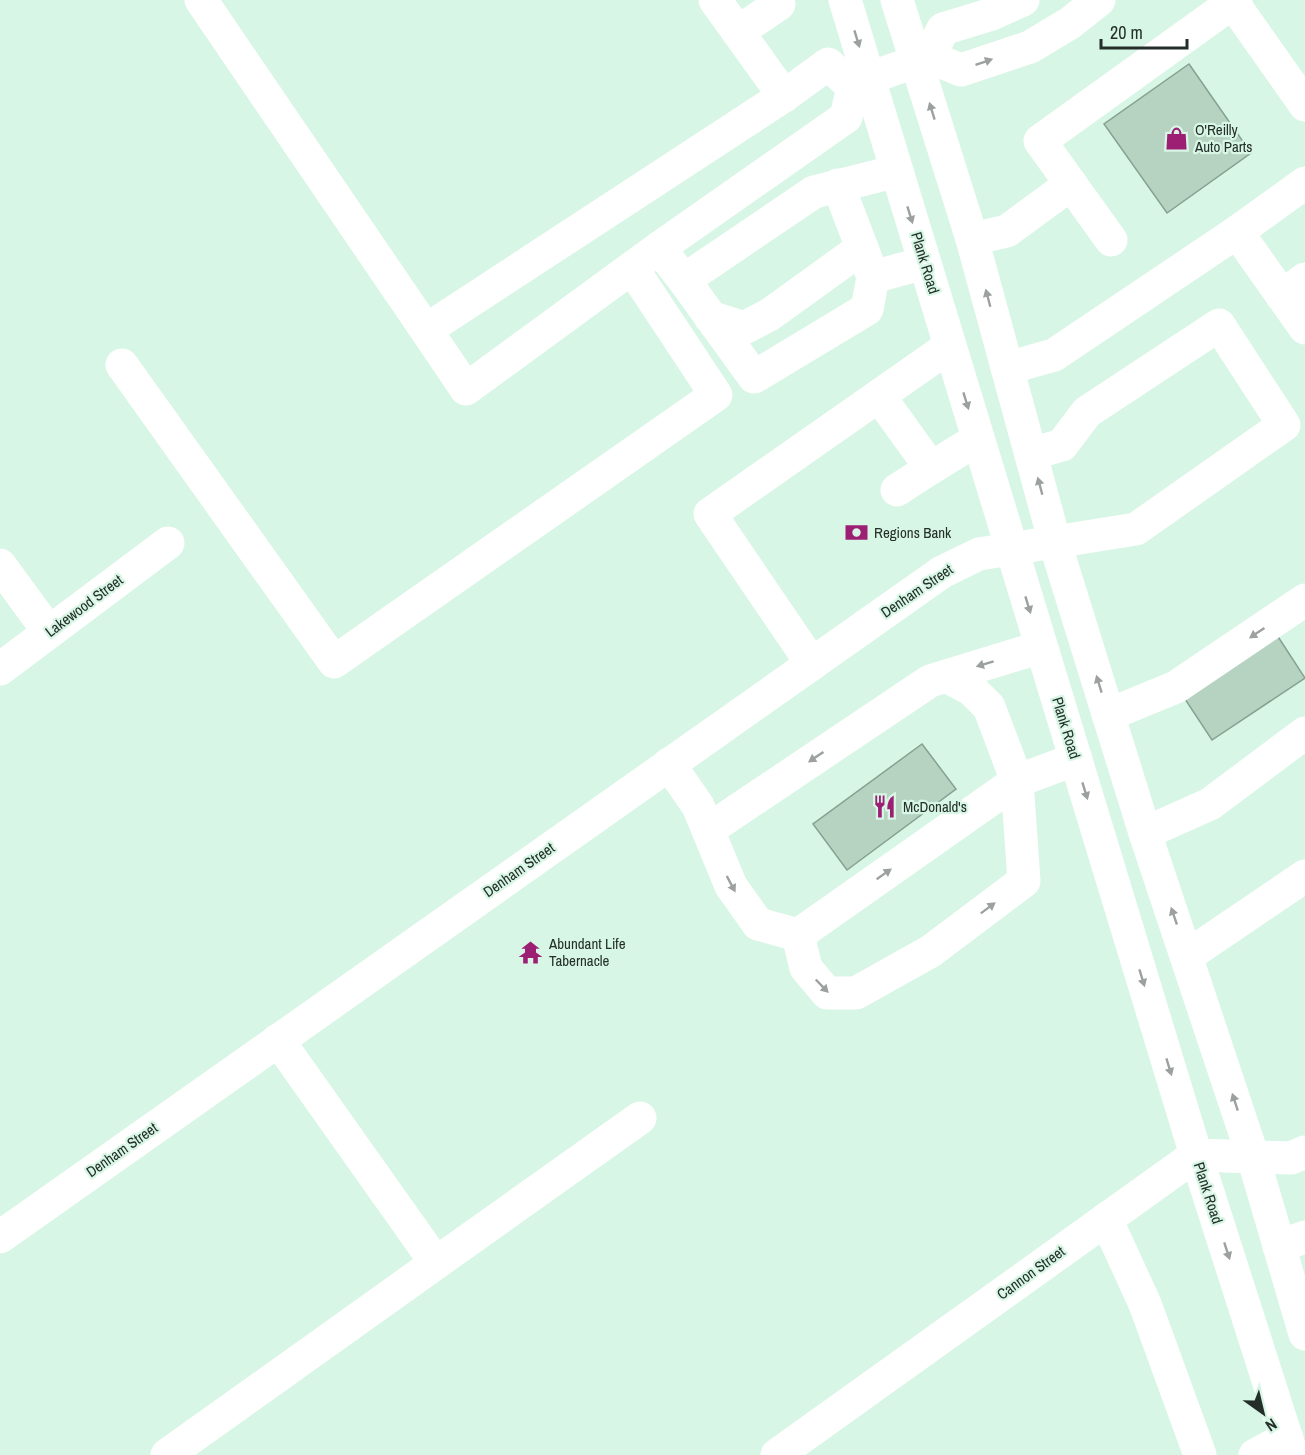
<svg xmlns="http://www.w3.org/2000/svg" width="1305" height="1455" viewBox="0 0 1305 1455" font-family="'Archivo Narrow',sans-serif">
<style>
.building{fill:#b6d3c2;stroke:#85a191;stroke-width:1.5}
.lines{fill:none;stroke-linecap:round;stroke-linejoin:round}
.minor{stroke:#fff;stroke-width:33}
.major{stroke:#fff;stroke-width:33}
.oneway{fill:#9ca19e}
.labels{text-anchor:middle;stroke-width:4.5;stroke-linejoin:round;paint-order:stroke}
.poi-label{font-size:15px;fill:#232f28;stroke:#d8f6e5;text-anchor:start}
.street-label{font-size:15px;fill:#232f28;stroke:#d8f6e5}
</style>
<rect width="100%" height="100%" fill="#d8f6e5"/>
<g class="building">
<polygon points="1189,64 1251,153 1167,213 1104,124"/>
<polygon points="1275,632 1305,678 1212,740 1181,693"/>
<polygon points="922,744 956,789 847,870 813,824"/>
</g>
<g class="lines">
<g class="minor">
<polyline points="201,0 426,330"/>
<polyline points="715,0 784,96"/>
<polyline points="1231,0 1305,105"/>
<polyline points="738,32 779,4 778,0"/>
<polyline points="929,57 961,70 1030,47 1070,23 1099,0"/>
<polygon points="828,64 853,87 846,117 659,248 466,389 426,330 784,96"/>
<polyline points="853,87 869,78 929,57 943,29 992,14 1023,0"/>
<polyline points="838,185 873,277 924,263"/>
<polyline points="1237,232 1305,183"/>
<polyline points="972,239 1007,231 1071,184"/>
<polyline points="1111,240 1040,141 1236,0"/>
<polyline points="659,248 684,280 814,192 897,171"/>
<polyline points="684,280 754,377 867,309 873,277"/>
<polyline points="1282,296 1305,279"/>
<polyline points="710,317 744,328 769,315 862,248"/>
<polyline points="122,365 334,662 716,395 632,268"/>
<polyline points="1007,368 1054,355 1237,232 1305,328"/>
<polyline points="879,396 931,468 978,439"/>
<polyline points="897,490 931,468"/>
<polyline points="0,565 49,632"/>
<polyline points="812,664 710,514 950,346"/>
<polyline points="0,669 168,543"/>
<polyline points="1108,715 1176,687 1305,600"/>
<polyline points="669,764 698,806 731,886 758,924 798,935 1017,781 1076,759"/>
<polyline points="708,830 930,681 1041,647"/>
<polyline points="1145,833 1210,804 1305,733"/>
<polyline points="798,935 806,968 827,993 856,993 931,951 1024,881 1017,781 989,707 971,689 946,676"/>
<polyline points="1187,956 1305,876"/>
<polyline points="278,1040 436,1263 640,1118"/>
<polyline points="1106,1219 1145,1304 1200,1455"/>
<polyline points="0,1237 942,572 979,554 1136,529 1284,425 1219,325 1087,412 1062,445 1031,454"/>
<polyline points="1279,1246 1305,1237"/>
<polyline points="167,1455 436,1263"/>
<polyline points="777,1455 1196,1155 1291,1158 1305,1152"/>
<polyline points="1255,1455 1287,1438"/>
</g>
<g class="major">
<polyline points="845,0 1196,1155 1292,1455"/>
<polyline points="897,0 972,239 1055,543 1145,833 1253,1157 1305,1334"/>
</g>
</g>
<defs><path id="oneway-solid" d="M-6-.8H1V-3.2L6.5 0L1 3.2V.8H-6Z" transform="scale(1.5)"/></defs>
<g class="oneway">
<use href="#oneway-solid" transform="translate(857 39) rotate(73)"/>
<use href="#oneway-solid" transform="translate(984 62) rotate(-19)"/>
<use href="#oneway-solid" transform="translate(932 111) rotate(-107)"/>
<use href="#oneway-solid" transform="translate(910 215) rotate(73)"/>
<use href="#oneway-solid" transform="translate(988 298) rotate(-105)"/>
<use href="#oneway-solid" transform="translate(966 401) rotate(73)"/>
<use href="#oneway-solid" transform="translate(1040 486) rotate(-105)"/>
<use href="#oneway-solid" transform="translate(1028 605) rotate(73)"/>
<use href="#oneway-solid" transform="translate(1257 633) rotate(146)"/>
<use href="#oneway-solid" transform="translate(985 664) rotate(163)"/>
<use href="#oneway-solid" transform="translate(1099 684) rotate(-107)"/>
<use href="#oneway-solid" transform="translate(816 757) rotate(146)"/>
<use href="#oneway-solid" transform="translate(1085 791) rotate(73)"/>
<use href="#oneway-solid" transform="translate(884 874) rotate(-35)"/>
<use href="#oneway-solid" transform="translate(731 884) rotate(62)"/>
<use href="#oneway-solid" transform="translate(988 908) rotate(-37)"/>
<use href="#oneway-solid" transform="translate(1174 916) rotate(-109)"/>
<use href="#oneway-solid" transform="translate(1142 978) rotate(73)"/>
<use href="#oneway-solid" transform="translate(822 986) rotate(46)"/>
<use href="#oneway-solid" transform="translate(1169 1067) rotate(73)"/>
<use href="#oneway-solid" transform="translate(1235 1102) rotate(-108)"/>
<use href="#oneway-solid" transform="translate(1227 1251) rotate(72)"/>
</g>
<defs>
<symbol id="shop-bare" viewBox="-9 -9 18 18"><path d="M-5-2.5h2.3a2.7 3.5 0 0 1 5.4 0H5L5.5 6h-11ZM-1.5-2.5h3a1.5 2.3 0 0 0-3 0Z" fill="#9d1f74" stroke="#d8f6e5" stroke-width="2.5" paint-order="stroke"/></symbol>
<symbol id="bank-bare" viewBox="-9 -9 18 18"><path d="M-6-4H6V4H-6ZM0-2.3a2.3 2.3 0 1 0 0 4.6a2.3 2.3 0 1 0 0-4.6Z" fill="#9d1f74" stroke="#d8f6e5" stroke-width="2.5" paint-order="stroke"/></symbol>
<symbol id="restaurant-bare" viewBox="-9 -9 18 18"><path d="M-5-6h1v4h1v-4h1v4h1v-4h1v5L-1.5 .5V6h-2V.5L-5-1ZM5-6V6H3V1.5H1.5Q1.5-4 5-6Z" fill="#9d1f74" stroke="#d8f6e5" stroke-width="2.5" paint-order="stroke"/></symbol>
<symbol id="temple-bare" viewBox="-9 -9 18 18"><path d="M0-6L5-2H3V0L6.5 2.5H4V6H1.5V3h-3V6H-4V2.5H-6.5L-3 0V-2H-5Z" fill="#9d1f74" stroke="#d8f6e5" stroke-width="2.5" paint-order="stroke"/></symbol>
</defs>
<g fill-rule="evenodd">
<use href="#shop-bare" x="1160" y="122" width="33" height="33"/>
<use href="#bank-bare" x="840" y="516" width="33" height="33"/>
<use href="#restaurant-bare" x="868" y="790" width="33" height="33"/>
<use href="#temple-bare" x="514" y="936" width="33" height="33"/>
</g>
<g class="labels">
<g class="poi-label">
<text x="1195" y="135">O'Reilly<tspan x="1195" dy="17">Auto Parts</tspan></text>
<text x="874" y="538">Regions Bank</text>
<text x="903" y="812">McDonald's</text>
<text x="549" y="949">Abundant Life<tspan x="549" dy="17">Tabernacle</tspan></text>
</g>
<g class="street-label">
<text transform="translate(925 263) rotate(73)" y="5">Plank Road</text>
<text transform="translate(917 591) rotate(-34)" y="5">Denham Street</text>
<text transform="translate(84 606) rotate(-37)" y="5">Lakewood Street</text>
<text transform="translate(1066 728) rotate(73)" y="5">Plank Road</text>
<text transform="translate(519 870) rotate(-35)" y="5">Denham Street</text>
<text transform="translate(122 1150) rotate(-35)" y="5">Denham Street</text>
<text transform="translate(1208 1193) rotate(72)" y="5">Plank Road</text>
<text transform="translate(1031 1273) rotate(-36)" y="5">Cannon Street</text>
</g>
</g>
<g transform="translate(1263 1413) rotate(146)" stroke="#d8f6e5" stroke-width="4.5" paint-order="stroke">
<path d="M0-4.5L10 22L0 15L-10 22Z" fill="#232f28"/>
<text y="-9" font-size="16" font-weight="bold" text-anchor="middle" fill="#232f28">N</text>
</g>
<path d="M1101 39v9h86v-9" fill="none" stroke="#232f28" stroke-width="3"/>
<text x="1110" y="39" font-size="18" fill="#232f28" stroke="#d8f6e5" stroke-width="4.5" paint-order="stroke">20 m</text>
</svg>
